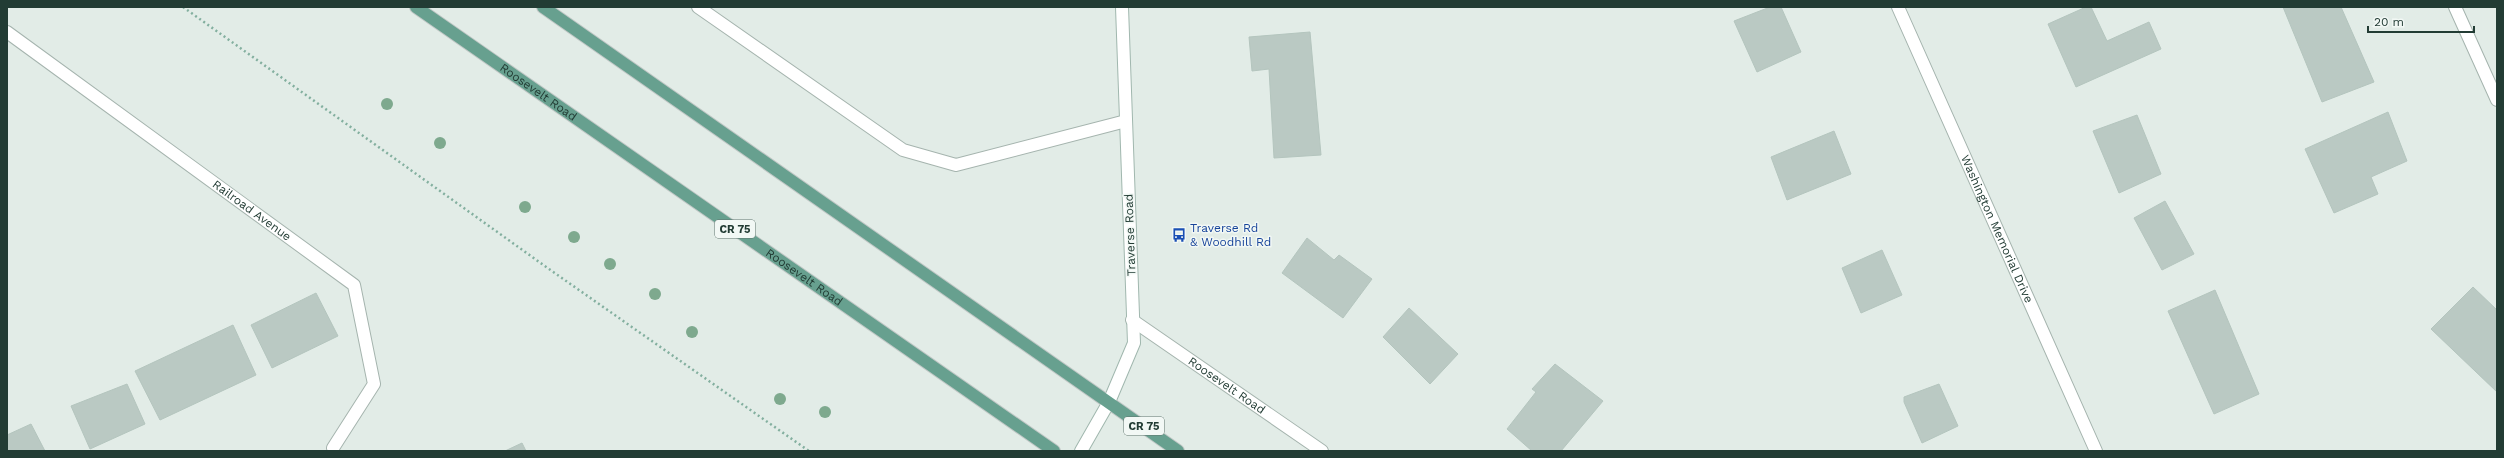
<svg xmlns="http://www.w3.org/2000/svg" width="2504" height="458" viewBox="0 0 2504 458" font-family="'Work Sans',sans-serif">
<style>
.building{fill:#bac9c3;stroke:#b4c5be}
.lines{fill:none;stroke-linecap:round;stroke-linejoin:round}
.street-casing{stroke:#a5b4ae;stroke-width:14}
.secondary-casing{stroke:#a0b7ae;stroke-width:14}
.primary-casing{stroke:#c1c8c6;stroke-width:14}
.path{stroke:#83af9f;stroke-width:2.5;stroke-dasharray:2 3;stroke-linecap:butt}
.street{stroke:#fff;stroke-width:12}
.secondary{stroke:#fff;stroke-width:12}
.primary{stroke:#67a08f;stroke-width:12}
.tree{fill:#7ea98e}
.labels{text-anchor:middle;stroke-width:3;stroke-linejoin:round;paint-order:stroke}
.shield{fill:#f2f8f5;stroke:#60746e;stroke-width:1}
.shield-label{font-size:11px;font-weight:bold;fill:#223c34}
.street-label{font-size:12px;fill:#223c34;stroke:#f2f8f5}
.transit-label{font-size:12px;fill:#164399;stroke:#f2f8f5;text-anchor:start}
</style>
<rect width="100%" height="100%" fill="#e2ece7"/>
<g class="building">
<polygon points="1770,7 1781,7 1801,52 1757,72 1734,21"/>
<polygon points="2086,7 2091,7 2107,41 2149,22 2161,49 2076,87 2048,24"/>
<polygon points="2283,7 2341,7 2374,82 2322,102"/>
<polygon points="1310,32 1321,155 1274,158 1269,69 1252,71 1249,37"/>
<polygon points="2388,112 2407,161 2371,177 2378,194 2334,213 2305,149"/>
<polygon points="2137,115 2161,174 2119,193 2093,131"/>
<polygon points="1834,131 1851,174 1787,200 1771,157"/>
<polygon points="2165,201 2194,254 2162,270 2134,218"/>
<polygon points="1307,238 1334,260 1339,255 1372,279 1343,318 1282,273"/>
<polygon points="1882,250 1902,295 1861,313 1842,268"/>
<polygon points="2473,287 2497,310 2497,392 2431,329"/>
<polygon points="2215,290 2259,394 2214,414 2168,311"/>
<polygon points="316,293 338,336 272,368 251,325"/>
<polygon points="1409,308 1458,354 1430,384 1383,337"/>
<polygon points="233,325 256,375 160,420 135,371"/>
<polygon points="1555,364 1603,401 1561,451 1532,451 1507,429 1536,392 1532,389"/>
<polygon points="127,384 145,424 90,449 71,406"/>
<polygon points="1939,384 1958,426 1922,443 1904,402 1904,397"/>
<polygon points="31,424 45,451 7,451 7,435"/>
<polygon points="522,443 526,451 505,451"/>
</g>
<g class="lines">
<defs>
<g id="street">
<polyline points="698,7 903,150 956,165 1126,121"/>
<path id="s1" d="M1898,7L2096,451"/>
<polyline points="2455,7 2497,100"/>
<path id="s2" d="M7,32L354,285L374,384L333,448"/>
<path id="s3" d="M1132,320L1322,451"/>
</g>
<polyline id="secondary" points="1081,451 1109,402 1134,343 1122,7"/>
<g id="primary">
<path id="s4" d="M416,7L1054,451"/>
<polyline points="543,7 1178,451"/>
</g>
</defs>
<use href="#street" class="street-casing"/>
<use href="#secondary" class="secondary-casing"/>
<use href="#primary" class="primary-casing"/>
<polyline class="path" points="183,7 549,269 809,451"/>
<use href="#street" class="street"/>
<use href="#secondary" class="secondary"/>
<use href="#primary" class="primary"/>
</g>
<g class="tree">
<circle cx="387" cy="104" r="6"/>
<circle cx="440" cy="143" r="6"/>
<circle cx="525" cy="207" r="6"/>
<circle cx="574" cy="237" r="6"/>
<circle cx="610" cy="264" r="6"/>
<circle cx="655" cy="294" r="6"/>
<circle cx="692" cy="332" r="6"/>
<circle cx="780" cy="399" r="6"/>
<circle cx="825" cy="412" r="6"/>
</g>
<defs>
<symbol id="bus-bare" viewBox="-9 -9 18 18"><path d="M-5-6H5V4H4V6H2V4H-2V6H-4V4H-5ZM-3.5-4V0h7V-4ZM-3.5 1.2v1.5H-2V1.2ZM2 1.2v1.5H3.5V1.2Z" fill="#1a4fb4" stroke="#f2f8f5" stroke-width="2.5" paint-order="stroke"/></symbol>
</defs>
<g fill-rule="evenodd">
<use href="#bus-bare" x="1169" y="225" width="20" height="20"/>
</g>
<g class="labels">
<g class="shield">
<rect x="715" y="220" width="40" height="18" rx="3"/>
<rect x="1124" y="417" width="40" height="18" rx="3"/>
</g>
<g class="shield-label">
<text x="735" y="233">CR 75</text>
<text x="1144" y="430">CR 75</text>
</g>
<g class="street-label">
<text dy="4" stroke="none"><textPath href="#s4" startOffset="149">Roosevelt Road</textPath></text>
<text dy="4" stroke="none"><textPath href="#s2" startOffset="303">Railroad Avenue</textPath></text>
<text dy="4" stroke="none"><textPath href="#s1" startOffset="243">Washington Memorial Drive</textPath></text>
<text transform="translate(1130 235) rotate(-92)" y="4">Traverse Road</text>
<text dy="4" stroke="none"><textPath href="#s4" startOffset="473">Roosevelt Road</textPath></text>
<text dy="4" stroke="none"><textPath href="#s3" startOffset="115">Roosevelt Road</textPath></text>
</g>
<g class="transit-label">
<text x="1190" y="232">Traverse Rd<tspan x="1190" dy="14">&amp; Woodhill Rd</tspan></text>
</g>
</g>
<rect width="2504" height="458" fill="none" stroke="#223c34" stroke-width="16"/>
<path d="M2368 26v6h106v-6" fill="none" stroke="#223c34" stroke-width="2"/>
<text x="2374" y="26" font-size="12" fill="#223c34" stroke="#f2f8f5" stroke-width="3" paint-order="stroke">20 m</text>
</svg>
